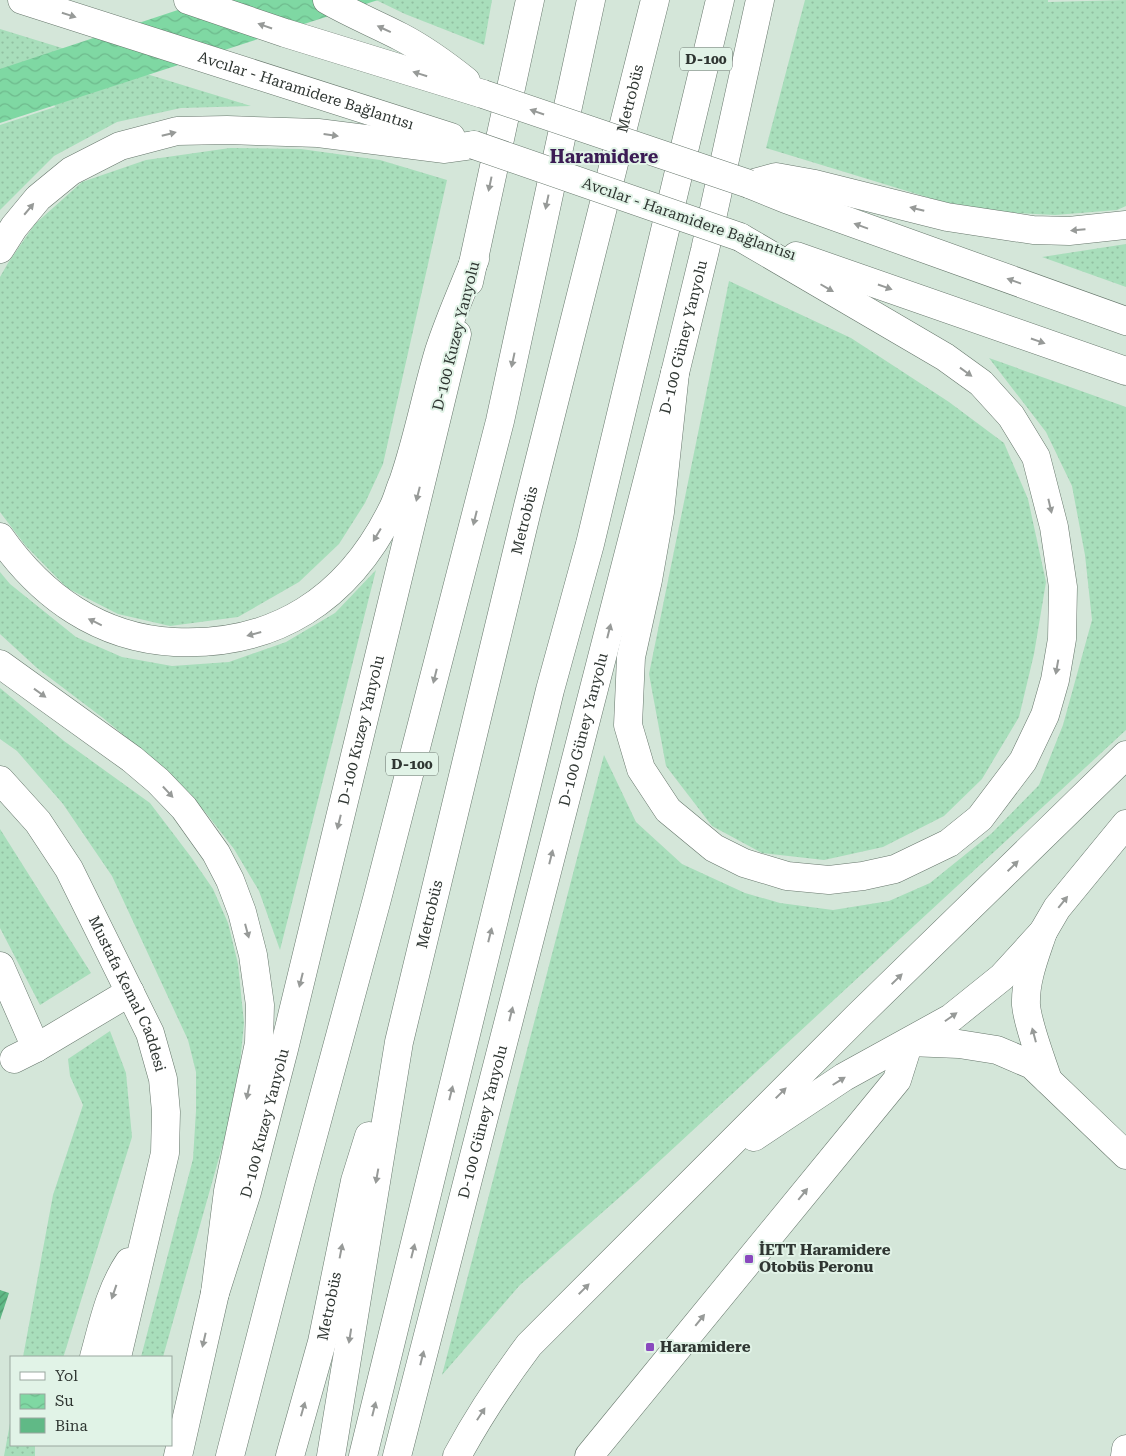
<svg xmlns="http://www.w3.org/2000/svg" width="1126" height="1456" viewBox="0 0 1126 1456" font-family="'Roboto Serif',serif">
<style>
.grass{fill:url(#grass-dots)}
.water{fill:url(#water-waves)}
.building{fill:url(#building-hatch)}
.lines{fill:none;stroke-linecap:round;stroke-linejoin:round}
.minor-casing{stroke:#66766b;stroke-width:29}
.major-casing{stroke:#66766b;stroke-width:29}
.highway-casing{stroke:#66766b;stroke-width:29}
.minor{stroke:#fff;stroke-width:28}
.major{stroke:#fff;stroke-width:28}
.highway{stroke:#fff;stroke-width:28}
.highway-bridge-casing{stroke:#66766b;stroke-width:29;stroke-linecap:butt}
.highway-bridge{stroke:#fff;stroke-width:28}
.oneway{fill:#979a98}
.poi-dot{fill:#8949be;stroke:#e1f3e7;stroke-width:2}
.labels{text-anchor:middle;stroke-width:4;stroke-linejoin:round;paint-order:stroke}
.shield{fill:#e1f3e7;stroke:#646f68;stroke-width:1}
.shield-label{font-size:14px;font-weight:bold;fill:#2f3632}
.street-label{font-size:15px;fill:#2f3632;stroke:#e1f3e7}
.poi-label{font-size:15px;font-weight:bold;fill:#2f3632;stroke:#e1f3e7;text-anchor:start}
.quarter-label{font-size:18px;font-weight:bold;fill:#3b1c54;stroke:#e1f3e7}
</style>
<defs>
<pattern id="grass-dots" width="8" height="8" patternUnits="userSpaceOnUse" patternTransform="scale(1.25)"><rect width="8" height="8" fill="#a8debb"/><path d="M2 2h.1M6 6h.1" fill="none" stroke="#91bfa1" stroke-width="1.8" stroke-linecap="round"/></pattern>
<pattern id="water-waves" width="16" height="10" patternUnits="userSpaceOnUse" patternTransform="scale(1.25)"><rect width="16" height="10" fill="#7fd8a3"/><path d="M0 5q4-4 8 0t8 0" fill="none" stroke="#6eba8d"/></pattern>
<pattern id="building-hatch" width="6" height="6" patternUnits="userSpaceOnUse" patternTransform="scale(1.25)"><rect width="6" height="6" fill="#60b986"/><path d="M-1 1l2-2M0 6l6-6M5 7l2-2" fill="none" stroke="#50976e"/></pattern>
</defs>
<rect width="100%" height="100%" fill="#d4e6d9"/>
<g class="grass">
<polygon points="376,0 492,0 484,45 405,14"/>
<polygon points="805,0 1048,0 1048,2 1126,0 1126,206 1117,210 1055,215 998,212 943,202 766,148"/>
<polygon points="0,29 251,106 181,108 117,122 54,156 0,210 0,125 55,107 40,59 0,71"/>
<polygon points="230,148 301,149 380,160 447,180 383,464 365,503 339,544 299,582 238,617 170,626 118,614 67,588 25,545 0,512 0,277 8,263 35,224 82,182 146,160"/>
<polygon points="1126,244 1126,287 1042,257"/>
<polygon points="729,281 851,338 949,402 1004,443 1028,499 1046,582 1034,654 1019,717 982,779 944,816 883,847 824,860 762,853 712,826 666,766 649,674"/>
<polygon points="989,358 1126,407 1126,730 638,1181 520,1285 442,1375 604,755 636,822 682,864 745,893 780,903 833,910 889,901 930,883 992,833 1039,785 1063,725 1092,620 1085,555 1072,486 1046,432"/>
<polygon points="376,570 280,950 259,891 234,849 206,813 168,772 103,718 37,668 0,634 0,572 10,584 76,637 122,657 172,666 229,662 286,642 335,613"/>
<polygon points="0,688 64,741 150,803 191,857 213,889 228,923 238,964 244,1023 240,1064 231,1115 163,1357 141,1357 193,1159 196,1111 196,1072 188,1040 112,876 63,804 17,751 0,739"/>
<polygon points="0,829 91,973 40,1005 0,928"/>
<polygon points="110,1031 126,1073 132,1137 64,1355 63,1357 23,1357 53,1195 83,1105 70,1076 68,1059"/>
<polygon points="11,1418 11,1445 35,1445 35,1456 4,1456"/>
</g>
<polygon class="water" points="208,0 378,0 0,123 0,69"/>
<polygon class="building" points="0,1290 9,1293 0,1320"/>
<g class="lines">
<defs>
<g id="minor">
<path d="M1043,932C1035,956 1025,980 1026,1005C1028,1026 1041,1059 1048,1080"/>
<polyline points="0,966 36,1048"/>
<polyline points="14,1059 36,1048 130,992"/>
<path id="s1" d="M290,1456L322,1342L355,1181L369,1136"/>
<path id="s2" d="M331,1456L399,1042L528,506L655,0"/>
<polyline points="589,1456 897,1080 909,1042 959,1044 997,1050 1032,1065 1126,1155"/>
<polyline points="1125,1456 1126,1449"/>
</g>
<g id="major">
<polyline points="469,282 530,0"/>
<path id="s3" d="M0,780L38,822L69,869L150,1033L163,1079L166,1112L165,1153L117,1357"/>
<path d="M94,1357C103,1324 110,1290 129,1262"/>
<path id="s4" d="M178,1456L215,1293L247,1192L284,1049L457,334"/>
<path id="s5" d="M397,1456L675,373L705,250L760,0"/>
</g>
<g id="highway">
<path id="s6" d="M22,0L451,137"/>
<polyline points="188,0 285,33 483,94"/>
<path d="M327,0C351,14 376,24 401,37C424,49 446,65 466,81"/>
<polyline points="754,183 776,177 815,184 947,217 1033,230 1069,231 1126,225"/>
<polyline points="749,184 786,199 1126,321"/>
<polyline points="0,249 14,227 38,198 71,171 120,146 177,131 227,130 318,133 445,149 474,145"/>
<polyline points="796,256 1126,371"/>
<polyline points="675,373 660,512 648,580 631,657 628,725 641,769 668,810 714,848 744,863 787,876 829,880 863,876 895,869 949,843 980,818 1023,761 1045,715 1055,680 1062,639 1063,587 1054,527 1036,457 1011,416 981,383 945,357 740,237"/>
<path d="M0,537C42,597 100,638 174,642C275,647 348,599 392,510C397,501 399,491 403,482C418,439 426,394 439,351C449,320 463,289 475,259"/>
<polyline points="0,664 132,759 158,781 184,808 216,853 230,880 242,912 253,955 260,1005 259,1043 228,1191 215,1293"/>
<polyline points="754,1137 844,1077 951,1018 1002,977 1043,932 1057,908 1126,824"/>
<polyline points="230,1456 300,1184 377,899 500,421 591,0"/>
<polyline points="363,1456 550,690 590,544 720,0"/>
<path d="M457,1456C478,1417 502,1381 529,1345L857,1017L1126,755"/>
</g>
</defs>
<use href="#minor" class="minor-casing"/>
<use href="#major" class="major-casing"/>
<use href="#highway" class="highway-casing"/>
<use href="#minor" class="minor"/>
<use href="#major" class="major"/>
<use href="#highway" class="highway"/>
<defs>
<g id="highway-bridge">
<polyline points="483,94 749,184"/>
<polyline points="474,145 740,237"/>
</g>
</defs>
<use href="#highway-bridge" class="highway-bridge-casing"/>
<use href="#highway-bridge" class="highway-bridge"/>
</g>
<defs><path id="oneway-solid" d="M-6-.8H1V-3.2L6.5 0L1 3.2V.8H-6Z" transform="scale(1.25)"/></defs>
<g class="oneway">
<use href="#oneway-solid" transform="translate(69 15) rotate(18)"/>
<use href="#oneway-solid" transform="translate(265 26) rotate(-161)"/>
<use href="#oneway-solid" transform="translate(384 29) rotate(-155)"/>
<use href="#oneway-solid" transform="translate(420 74) rotate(-163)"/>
<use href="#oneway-solid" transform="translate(537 112) rotate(-161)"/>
<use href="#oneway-solid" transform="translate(169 134) rotate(-14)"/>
<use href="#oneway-solid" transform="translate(331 135) rotate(8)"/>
<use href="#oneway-solid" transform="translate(490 184) rotate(102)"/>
<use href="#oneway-solid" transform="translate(547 202) rotate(102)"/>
<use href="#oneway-solid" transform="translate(29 209) rotate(-50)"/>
<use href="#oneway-solid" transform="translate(917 209) rotate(-166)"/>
<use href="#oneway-solid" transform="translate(861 226) rotate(-160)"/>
<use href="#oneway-solid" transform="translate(1078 230) rotate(175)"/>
<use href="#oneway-solid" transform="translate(1014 281) rotate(-160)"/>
<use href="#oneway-solid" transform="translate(885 287) rotate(19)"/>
<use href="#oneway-solid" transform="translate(827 288) rotate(30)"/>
<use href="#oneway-solid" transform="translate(1038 341) rotate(19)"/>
<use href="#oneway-solid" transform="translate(513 360) rotate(102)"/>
<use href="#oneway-solid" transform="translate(966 372) rotate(36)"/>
<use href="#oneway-solid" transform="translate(418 494) rotate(104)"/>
<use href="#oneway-solid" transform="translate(1050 506) rotate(77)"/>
<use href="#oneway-solid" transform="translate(475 518) rotate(104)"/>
<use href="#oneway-solid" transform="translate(377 535) rotate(121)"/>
<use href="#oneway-solid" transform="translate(95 622) rotate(-154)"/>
<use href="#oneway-solid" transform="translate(609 631) rotate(-76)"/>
<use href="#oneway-solid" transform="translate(254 634) rotate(165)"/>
<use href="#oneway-solid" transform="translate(1057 667) rotate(100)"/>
<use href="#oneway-solid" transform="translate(435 676) rotate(104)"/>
<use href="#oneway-solid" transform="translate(40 693) rotate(36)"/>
<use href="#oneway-solid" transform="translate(168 792) rotate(47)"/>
<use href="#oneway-solid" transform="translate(339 822) rotate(104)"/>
<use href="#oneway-solid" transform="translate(551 857) rotate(-76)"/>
<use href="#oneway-solid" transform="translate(1013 866) rotate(-44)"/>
<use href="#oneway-solid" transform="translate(1063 902) rotate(-51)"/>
<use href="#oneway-solid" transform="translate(247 931) rotate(75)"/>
<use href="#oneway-solid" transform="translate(490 935) rotate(-76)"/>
<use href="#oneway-solid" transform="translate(897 979) rotate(-44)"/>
<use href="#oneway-solid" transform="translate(301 980) rotate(104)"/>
<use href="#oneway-solid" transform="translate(511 1014) rotate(-76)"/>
<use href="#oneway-solid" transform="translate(951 1017) rotate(-35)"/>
<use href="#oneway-solid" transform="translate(1034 1035) rotate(-105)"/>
<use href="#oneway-solid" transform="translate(839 1081) rotate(-32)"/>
<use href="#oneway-solid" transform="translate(248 1092) rotate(102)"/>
<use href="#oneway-solid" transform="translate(451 1093) rotate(-76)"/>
<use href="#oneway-solid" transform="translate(781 1093) rotate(-45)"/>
<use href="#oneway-solid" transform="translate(377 1176) rotate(100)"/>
<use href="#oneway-solid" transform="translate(803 1194) rotate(-51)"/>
<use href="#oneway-solid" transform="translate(341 1251) rotate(-79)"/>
<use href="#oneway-solid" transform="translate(413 1251) rotate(-76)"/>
<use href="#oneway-solid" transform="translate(584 1289) rotate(-45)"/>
<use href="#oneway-solid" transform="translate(114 1292) rotate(109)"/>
<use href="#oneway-solid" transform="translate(700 1320) rotate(-51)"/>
<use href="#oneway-solid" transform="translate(350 1336) rotate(99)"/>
<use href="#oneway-solid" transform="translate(204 1340) rotate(103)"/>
<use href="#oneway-solid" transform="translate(422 1358) rotate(-76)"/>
<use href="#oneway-solid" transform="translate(303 1409) rotate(-74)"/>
<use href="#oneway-solid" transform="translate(374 1409) rotate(-76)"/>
<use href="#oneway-solid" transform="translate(481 1414) rotate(-57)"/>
</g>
<g class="poi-dot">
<rect x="744" y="1254" width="10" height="10" rx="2.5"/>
<rect x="645" y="1342" width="10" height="10" rx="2.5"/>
</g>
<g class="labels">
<g class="shield">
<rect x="680" y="47.5" width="52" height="23" rx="4"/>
<rect x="386" y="752.5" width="52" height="23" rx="4"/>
</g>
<g class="shield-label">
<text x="706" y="64">D-100</text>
<text x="412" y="769">D-100</text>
</g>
<g class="street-label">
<text dy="5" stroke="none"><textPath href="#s6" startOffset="298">Avcılar - Haramidere Bağlantısı</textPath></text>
<text dy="5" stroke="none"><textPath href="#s2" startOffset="1391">Metrobüs</textPath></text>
<text transform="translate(689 219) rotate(19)" y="5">Avcılar - Haramidere Bağlantısı</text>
<text transform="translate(456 336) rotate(-76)" y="5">D-100 Kuzey Yanyolu</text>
<text dy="5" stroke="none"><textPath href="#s5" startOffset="1155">D-100 Güney Yanyolu</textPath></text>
<text dy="5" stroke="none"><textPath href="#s2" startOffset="956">Metrobüs</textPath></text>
<text dy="5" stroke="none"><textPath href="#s5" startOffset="750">D-100 Güney Yanyolu</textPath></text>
<text dy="5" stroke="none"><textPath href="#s4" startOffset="749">D-100 Kuzey Yanyolu</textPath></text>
<text dy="5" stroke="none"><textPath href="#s2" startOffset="551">Metrobüs</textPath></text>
<text dy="5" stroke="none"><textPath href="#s3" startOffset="251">Mustafa Kemal Caddesi</textPath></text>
<text dy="5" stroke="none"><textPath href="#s5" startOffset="345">D-100 Güney Yanyolu</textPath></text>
<text dy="5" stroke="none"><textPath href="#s4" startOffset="344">D-100 Kuzey Yanyolu</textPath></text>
<text dy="5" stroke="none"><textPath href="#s1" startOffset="155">Metrobüs</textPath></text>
</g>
<g class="poi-label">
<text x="759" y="1255">İETT Haramidere<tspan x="759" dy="17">Otobüs Peronu</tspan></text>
<text x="660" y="1352">Haramidere</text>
</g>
<g class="quarter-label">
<text x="604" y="163">Haramidere</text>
</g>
</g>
<rect x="10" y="1356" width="162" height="90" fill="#e1f3e7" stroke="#9aa79f"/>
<rect x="20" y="1372" width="25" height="8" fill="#ffffff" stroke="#9aa79f"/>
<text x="55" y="1381" font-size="15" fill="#2f3632">Yol</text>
<rect x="20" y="1394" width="25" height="15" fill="url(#water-waves)" stroke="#9aa79f"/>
<text x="55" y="1406" font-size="15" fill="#2f3632">Su</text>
<rect x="20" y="1418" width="25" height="15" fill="#60b986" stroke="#9aa79f"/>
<text x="55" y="1431" font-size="15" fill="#2f3632">Bina</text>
</svg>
